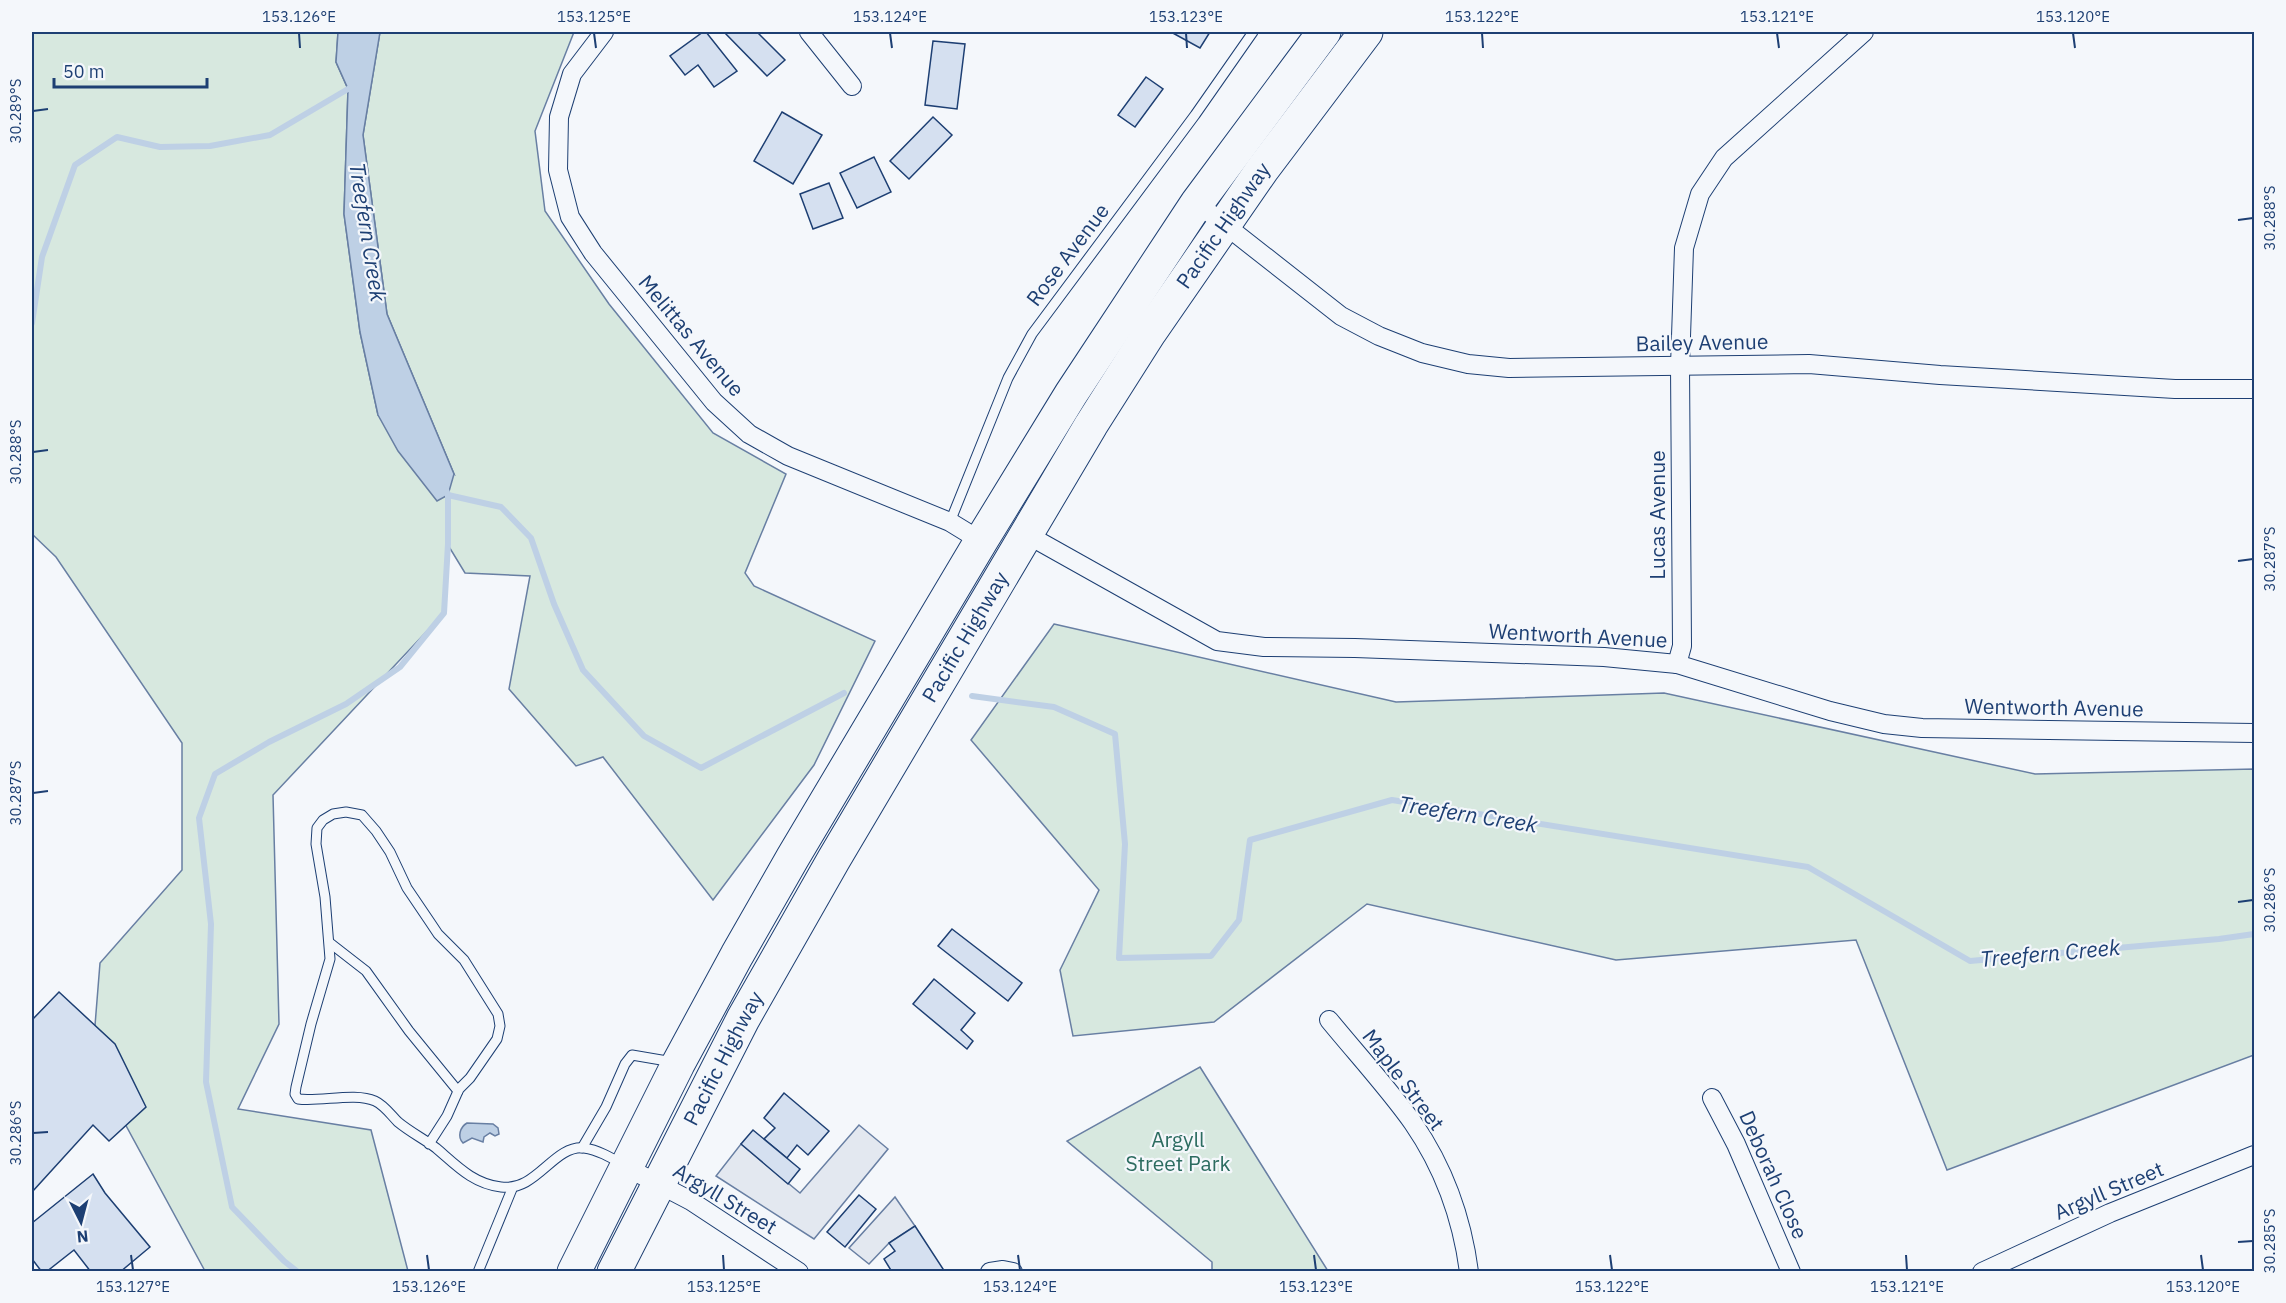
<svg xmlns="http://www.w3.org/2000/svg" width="2286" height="1303" viewBox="0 0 2286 1303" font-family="'IBM Plex Sans',sans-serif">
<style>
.green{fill:#d7e8df;stroke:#687fa3;stroke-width:1.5}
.parking{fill:#e3e8f0;stroke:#687fa3;stroke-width:1.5}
.water{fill:#bed0e5;stroke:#687fa3;stroke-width:1.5}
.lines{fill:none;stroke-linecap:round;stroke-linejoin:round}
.stream{stroke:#bed0e5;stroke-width:6}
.building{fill:#d5e0f0;stroke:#1d3f73;stroke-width:1.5}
.lane-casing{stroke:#1d3f73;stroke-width:11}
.street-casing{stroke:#1d3f73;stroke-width:20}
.highway-casing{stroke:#1d3f73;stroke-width:35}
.lane{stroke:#f4f7fb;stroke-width:9}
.street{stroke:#f4f7fb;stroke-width:18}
.highway{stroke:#f4f7fb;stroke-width:33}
.ticks{fill:none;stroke:#1d3f73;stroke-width:2}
.labels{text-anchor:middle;stroke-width:4.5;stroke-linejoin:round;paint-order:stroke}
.street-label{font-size:21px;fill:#1d3f73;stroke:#f4f7fb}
.park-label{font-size:21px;fill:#2c6c60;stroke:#f4f7fb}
.water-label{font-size:22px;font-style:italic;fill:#1d3f73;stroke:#f4f7fb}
.neatline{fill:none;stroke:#1d3f73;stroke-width:2}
.ticks-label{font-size:15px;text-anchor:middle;fill:#1d3f73}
</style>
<rect width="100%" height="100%" fill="#f4f7fb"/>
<g class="green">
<polygon points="32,32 338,32 336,62 348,89 344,214 360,332 378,415 454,474 387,314 363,135 380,32 574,32 535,131 545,211 609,304 713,433 786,474 745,573 754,586 875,641 814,765 713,900 603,757 576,766 509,689 530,576 465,573 448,545 444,613 273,795 279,1024 238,1109 371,1130 408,1271 205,1271 92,1063 100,963 182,870 182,743 56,557 32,534"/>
<polygon points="1054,624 1396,702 1664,693 2035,774 2254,769 2254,1055 1947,1170 1856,940 1616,960 1367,904 1214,1022 1073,1036 1060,970 1099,890 971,740"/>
<polygon points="1200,1067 1328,1271 1212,1271 1212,1262 1067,1141"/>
</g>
<g class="parking">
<polygon points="859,1125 888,1149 814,1239 716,1176 741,1144 800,1193"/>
<polygon points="895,1197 915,1226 889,1243 869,1264 849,1248"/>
</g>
<g class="water">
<polygon points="338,32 380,32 363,135 387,314 454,474 448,495 437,501 398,451 378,415 360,332 344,214 348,89 336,62"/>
<path d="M467,1123L493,1124L498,1128L499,1134L495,1136L490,1133L484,1137L483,1142L472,1138L463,1143C457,1137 460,1127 467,1123Z"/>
</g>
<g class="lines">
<g class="stream">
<polyline points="32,323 42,257 75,165 117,137 160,147 210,146 270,135 348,89"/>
<polyline points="448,495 501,507 531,538 554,604 583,670 644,736 701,768 844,693"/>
<polyline points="972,696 1054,707 1115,734 1125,844 1119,958 1211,956 1239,920 1250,840 1392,800 1808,867 1970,961 2219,939 2254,934"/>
<polyline points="298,1272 284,1261 232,1207 206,1082 211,924 199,818 215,774 269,742 346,704 400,667 444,613 448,544 448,495 445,487"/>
</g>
</g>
<g class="building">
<polygon points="703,32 706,32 737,71 714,87 698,65 685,75 670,56"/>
<polygon points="724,32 757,32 785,60 767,76"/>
<polygon points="1171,32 1210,32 1200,48"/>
<polygon points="933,41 965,44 957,109 925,105"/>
<polygon points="1146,77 1163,89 1135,127 1118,115"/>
<polygon points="782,112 822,135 793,184 754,161"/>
<polygon points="933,117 952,135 909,179 890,161"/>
<polygon points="874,157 891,192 857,208 840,173"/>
<polygon points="829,183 843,218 813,229 800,194"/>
<polygon points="952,929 1022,983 1008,1001 938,946"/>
<polygon points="934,979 975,1013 961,1030 973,1041 967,1049 913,1004"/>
<polygon points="59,992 115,1044 146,1107 109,1141 93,1125 32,1192 32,1020"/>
<polygon points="784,1093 829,1131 808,1155 797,1145 787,1158 764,1139 775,1128 764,1118"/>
<polygon points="753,1130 800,1169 788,1184 741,1144"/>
<polygon points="93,1174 105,1193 150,1247 120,1272 91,1272 74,1250 46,1272 42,1272 32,1259 32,1223"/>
<polygon points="859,1195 876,1209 845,1247 827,1232"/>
<polygon points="915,1226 945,1272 892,1272 884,1259 895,1251 889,1243"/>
</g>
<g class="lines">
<defs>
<g id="lane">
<polyline points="950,522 1008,378 1032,334 1195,115 1253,32"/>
<polyline points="330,943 366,971 409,1031 458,1091"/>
<path d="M429,1144L447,1116L459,1089L470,1078L497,1039L500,1026L498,1014L464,960L438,934L430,922L407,888L390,852L376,831L362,815L346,812L333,814L323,820L317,828L316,844L325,897L330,959L311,1024L296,1087L295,1094L298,1099C321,1102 355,1092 375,1101C384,1105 391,1115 398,1122C410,1132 424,1139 436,1148C456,1165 473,1184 501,1187C537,1192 553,1145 584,1148C598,1150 610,1157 622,1164"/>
<polyline points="582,1148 606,1107 625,1064 632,1055 673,1062"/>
<polyline points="478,1272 512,1189"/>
</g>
<g id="street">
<polyline points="604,32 572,74 559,117 558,170 570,217 593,253 714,402 749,434 788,456 950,522 981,541"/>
<polyline points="809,32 852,86"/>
<polyline points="1197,203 1341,316 1379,336 1422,353 1468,364 1509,368 1809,364 1940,375 2175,389 2254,389"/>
<polyline points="1026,534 1217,641 1264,647 1355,648 1604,657 1677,664 1830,711 1884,724 1922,728 2254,733"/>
<polyline points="1677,664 1682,646 1680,366 1684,248 1700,194 1724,158 1864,32"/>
<path d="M1329,1020C1356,1053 1389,1089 1413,1123C1444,1168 1462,1218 1469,1272"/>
<polyline points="1712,1098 1736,1144 1791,1272"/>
<polyline points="626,1167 691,1201 799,1272"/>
<polyline points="990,1272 1003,1270 1013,1272"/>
<polyline points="1982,1272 2110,1213 2254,1155"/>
</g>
<g id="highway">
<polyline points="574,1272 678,1064 737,955 793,857 981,541 1071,394 1197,203 1324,32"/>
<path id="s1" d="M614,1272L743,1019L834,859L1091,425L1150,332L1262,170L1366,32"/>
</g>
</defs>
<use href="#lane" class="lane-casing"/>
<use href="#street" class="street-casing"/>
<use href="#highway" class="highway-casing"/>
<use href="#lane" class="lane"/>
<use href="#street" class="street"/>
<use href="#highway" class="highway"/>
</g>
<path class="ticks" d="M299,33L300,48M594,33L596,48M890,33L892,48M1186,33L1187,48M1482,33L1483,48M1777,33L1779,48M2073,33L2075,48M33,111L48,109M2238,220L2253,218M33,452L48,450M2238,561L2253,559M33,793L48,791M2238,902L2253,900M33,1133L48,1132M2238,1242L2253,1241M131,1255L133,1270M427,1255L429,1270M723,1255L724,1270M1018,1255L1020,1270M1314,1255L1316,1270M1610,1255L1612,1270M1906,1255L1907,1270M2201,1255L2203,1270"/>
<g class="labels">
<g class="street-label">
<text dy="7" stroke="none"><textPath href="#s1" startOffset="1212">Pacific Highway</textPath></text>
<text transform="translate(1068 255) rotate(-53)" y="7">Rose Avenue</text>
<text transform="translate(691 336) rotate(50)" y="7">Melittas Avenue</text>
<text transform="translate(1702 343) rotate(-1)" y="7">Bailey Avenue</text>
<text transform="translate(1658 515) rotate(-90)" y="7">Lucas Avenue</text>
<text dy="7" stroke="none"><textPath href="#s1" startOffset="726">Pacific Highway</textPath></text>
<text transform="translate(1578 636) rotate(3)" y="7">Wentworth Avenue</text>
<text transform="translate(2054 708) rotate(1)" y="7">Wentworth Avenue</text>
<text dy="7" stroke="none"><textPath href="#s1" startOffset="240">Pacific Highway</textPath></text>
<text transform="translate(1403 1080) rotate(53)" y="7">Maple Street</text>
<text transform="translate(1773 1175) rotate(66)" y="7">Deborah Close</text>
<text transform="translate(2109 1191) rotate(-23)" y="7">Argyll Street</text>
<text transform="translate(725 1199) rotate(31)" y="7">Argyll Street</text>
</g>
<g class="park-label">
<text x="1178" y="1147">Argyll<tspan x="1178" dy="24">Street Park</tspan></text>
</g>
<g class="water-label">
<text transform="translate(368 232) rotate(81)" y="8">Treefern Creek</text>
<text transform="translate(1468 814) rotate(9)" y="8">Treefern Creek</text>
<text transform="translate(2050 953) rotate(-5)" y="8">Treefern Creek</text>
</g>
</g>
<rect width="2286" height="1303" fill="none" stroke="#f4f7fb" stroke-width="66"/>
<g transform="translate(81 1222) rotate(174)" stroke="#f4f7fb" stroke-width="4.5" paint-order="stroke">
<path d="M0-4.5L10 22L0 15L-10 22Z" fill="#1d3f73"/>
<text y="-9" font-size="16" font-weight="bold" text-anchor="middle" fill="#1d3f73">N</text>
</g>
<path d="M54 78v9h153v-9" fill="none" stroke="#1d3f73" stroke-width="3"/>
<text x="63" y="78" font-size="18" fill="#1d3f73" stroke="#f4f7fb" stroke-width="4.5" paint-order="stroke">50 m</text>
<rect x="33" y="33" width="2220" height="1237" class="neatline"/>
<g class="ticks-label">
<text x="299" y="22">153.126°E</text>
<text x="594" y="22">153.125°E</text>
<text x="890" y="22">153.124°E</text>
<text x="1186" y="22">153.123°E</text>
<text x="1482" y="22">153.122°E</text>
<text x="1777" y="22">153.121°E</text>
<text x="2073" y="22">153.120°E</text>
<text transform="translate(16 111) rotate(-90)" y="5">30.289°S</text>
<text transform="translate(2270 218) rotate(-90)" y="5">30.288°S</text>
<text transform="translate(16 452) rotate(-90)" y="5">30.288°S</text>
<text transform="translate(2270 559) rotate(-90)" y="5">30.287°S</text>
<text transform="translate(16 793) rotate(-90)" y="5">30.287°S</text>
<text transform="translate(2270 900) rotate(-90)" y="5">30.286°S</text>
<text transform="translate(16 1133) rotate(-90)" y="5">30.286°S</text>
<text transform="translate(2270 1241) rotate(-90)" y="5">30.285°S</text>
<text x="133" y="1292">153.127°E</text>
<text x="429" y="1292">153.126°E</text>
<text x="724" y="1292">153.125°E</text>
<text x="1020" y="1292">153.124°E</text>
<text x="1316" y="1292">153.123°E</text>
<text x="1612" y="1292">153.122°E</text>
<text x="1907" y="1292">153.121°E</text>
<text x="2203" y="1292">153.120°E</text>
</g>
</svg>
